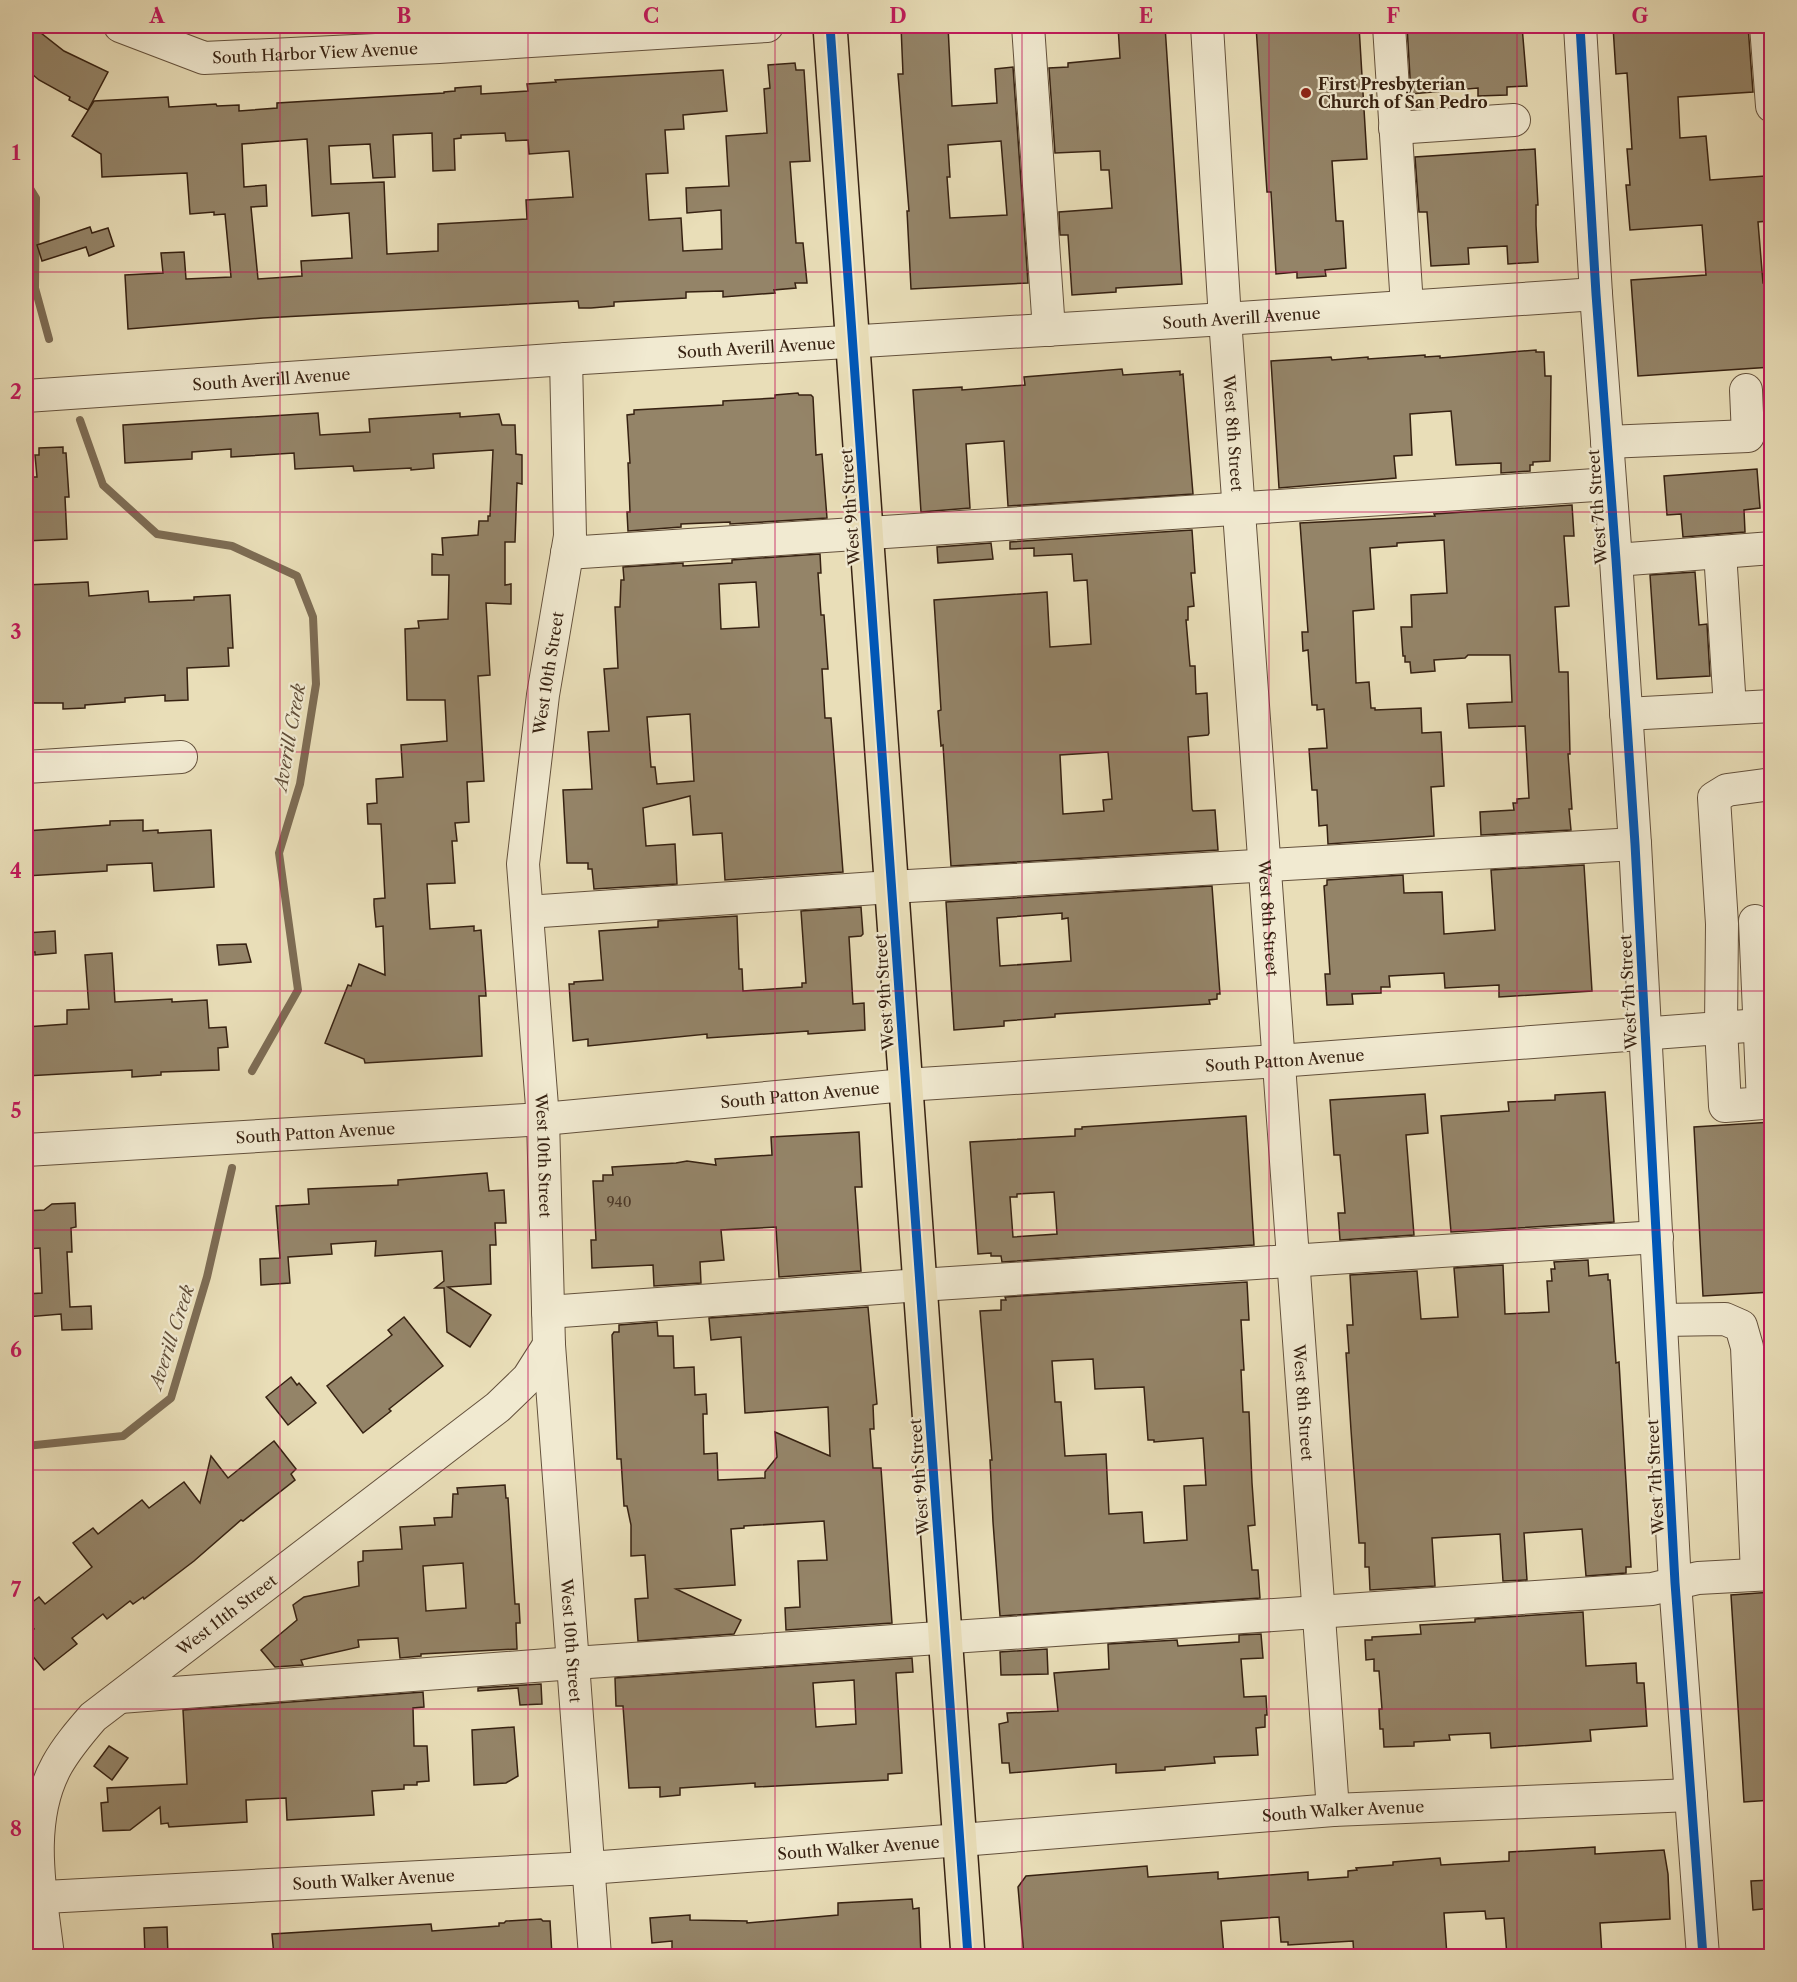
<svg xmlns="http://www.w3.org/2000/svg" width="1797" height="1982" viewBox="0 0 1797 1982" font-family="'Libre Caslon Text',serif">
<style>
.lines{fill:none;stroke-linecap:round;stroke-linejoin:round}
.stream{stroke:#7d6c54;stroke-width:8}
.building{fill:#948468;stroke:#372212;stroke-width:1.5;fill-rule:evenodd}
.minor-casing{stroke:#64513c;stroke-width:34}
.major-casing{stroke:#372212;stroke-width:36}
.minor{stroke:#f1ead1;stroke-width:32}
.major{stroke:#e9deb8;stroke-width:33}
.cycleway-casing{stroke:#f1ead1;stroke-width:13}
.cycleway{stroke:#0057b8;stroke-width:9}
.grid{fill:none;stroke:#c2185b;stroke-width:1.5;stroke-opacity:0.55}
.poi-dot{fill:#8f2418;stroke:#f1ead1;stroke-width:2}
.labels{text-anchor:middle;stroke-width:4.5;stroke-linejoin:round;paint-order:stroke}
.number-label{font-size:14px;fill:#4e3a28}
.street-label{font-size:16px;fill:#372212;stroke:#f1ead1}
.poi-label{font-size:16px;font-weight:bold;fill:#372212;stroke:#f1ead1;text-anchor:start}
.water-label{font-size:18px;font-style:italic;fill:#604d38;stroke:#f1ead1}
.neatline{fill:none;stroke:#c2185b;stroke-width:2}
.grid-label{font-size:20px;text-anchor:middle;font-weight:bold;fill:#c2185b}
</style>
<rect width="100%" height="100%" fill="#e9deb8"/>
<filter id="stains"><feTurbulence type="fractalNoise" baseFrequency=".00333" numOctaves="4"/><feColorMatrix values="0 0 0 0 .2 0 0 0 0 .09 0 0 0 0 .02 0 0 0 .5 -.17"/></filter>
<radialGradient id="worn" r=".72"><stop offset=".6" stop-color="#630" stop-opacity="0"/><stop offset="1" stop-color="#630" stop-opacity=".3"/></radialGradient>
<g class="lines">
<g class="stream">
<polyline points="26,182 36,198 35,288 49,339"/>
<polyline points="80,420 103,485 157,534 232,546 297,576 313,617 316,684 300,784 279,853 298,990 252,1071"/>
<polyline points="26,1446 123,1436 171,1398 207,1277 232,1168"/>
</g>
</g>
<g class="building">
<polygon points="26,26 32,26 64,51 108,72 88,110 69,100 70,97 39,80 26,69"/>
<path d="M901,26H948L952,106L997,103L995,69L1013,67L1028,283L911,289L907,211H909L898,74H903ZM1001,141L1007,215L950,218L947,177H950L948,145Z"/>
<polygon points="1118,26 1165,26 1182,284 1116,288 1116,292 1072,295 1068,235 1060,235 1059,212 1112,208 1109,170 1101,170 1100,151 1055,153 1049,68 1068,67 1068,63 1120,58"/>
<polygon points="1256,26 1359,26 1367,159 1332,161 1336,221 1343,221 1346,268 1325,270 1326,276 1297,278 1297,272 1276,274 1271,192 1267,192"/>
<polygon points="1407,26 1522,26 1527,86 1507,87 1507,95 1478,96 1478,88 1411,94"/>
<polygon points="1613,26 1683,26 1683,28 1748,26 1753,92 1678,97 1680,138 1706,136 1710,180 1765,176 1768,221 1758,222 1763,283 1772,283 1772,367 1638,376 1631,280 1706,275 1702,225 1630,230 1626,185 1630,185 1627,149 1632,149 1627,73 1616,74"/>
<path d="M795,63L796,70H804L810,161L790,162L796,243H803L807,283H795L796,288L774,290L775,293L723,297V291L686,292V298L614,302V306L591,308H579L578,301L263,318L128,329L125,275L163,273L161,253L184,252L186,279L231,277L225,214L214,215V212L190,214L187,173L102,177L101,154L72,136L94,101L168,97L169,107L216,104L217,106L239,105V111L277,108V103L444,93V92L455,91V88L481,86V94L528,91L527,84L556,82L555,80L723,70L727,111L683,115L684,129L665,130L668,173L646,174L649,220L681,218L683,251L722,249L721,210L687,213L686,188L729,186L726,136L767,133L764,89L770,88L768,65ZM432,133L433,171L455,170L454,139L461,138V135L505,133L506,141L528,140L529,154L569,151L573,197L526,200L527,219L438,224V251L387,254L384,182L331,184L329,146L370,144L373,178L395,177L393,135ZM307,139L312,216L349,213L352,258L301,261L302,276L258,279L251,207L267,206L266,185L244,187L242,144Z"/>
<polygon points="1535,149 1538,205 1536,205 1536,225 1538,262 1508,264 1507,246 1468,248 1469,264 1431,266 1427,212 1419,212 1415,157"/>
<polygon points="90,227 92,233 108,228 114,246 89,256 86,247 42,261 37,245"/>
<polygon points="1536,350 1536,352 1544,352 1545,376 1551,376 1550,461 1533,462 1533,465 1530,465 1530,471 1501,473 1501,463 1456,465 1451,411 1410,414 1412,455 1394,456 1396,478 1279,488 1271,361 1331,357 1332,360 1368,357 1368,359 1425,355 1425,357 1440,356 1440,358"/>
<polygon points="1122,369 1123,375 1180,371 1180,375 1183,374 1193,494 1008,506 1004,441 966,444 970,508 921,512 913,390 962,387 962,390 1025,385 1024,377"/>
<polygon points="798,393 799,395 811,395 813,397 816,455 822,454 827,518 730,524 730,522 681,524 681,527 628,531 627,512 630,512 628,463 630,463 627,415 634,414 634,410 723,405 723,401 775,398 775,395"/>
<polygon points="318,413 320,435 370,432 369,419 460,413 460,417 499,414 502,425 515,425 516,454 522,455 522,484 517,483 515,542 505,542 505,585 511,584 511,604 486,603 490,675 478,676 484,781 467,782 469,822 455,823 457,841 452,841 455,883 427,884 430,929 474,926 474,931 481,930 486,996 479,996 482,1056 365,1063 364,1059 325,1043 348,985 351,986 359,964 385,975 383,926 376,927 374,905 374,899 385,898 381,824 368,824 367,804 377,803 376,779 403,777 401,745 447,741 445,700 407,700 405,629 419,628 418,621 448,619 449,575 432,575 432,554 443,555 442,538 478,535 479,521 488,521 488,516 490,516 493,450 433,454 434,468 411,470 411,468 354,471 353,466 295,469 294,453 231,457 231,449 192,452 192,459 125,463 123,425"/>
<polygon points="63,447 63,453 66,453 69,497 65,497 67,539 26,541 26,523 30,523 27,477 37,477 35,455 39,455 39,448"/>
<polygon points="1757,469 1760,508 1744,510 1745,532 1683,537 1681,514 1667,515 1664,476"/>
<polygon points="1572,505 1574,536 1564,536 1569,606 1555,607 1559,672 1568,672 1570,754 1568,754 1572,809 1569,809 1571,830 1481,835 1480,812 1514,810 1513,803 1517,803 1517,799 1529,798 1525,726 1469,728 1467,704 1512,702 1510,655 1468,655 1465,658 1434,660 1435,671 1411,673 1410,662 1405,662 1405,656 1403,656 1401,627 1412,627 1411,595 1447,593 1444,540 1397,543 1397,546 1370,548 1374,609 1353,611 1356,683 1369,682 1371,708 1375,708 1375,710 1421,708 1422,733 1441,732 1444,786 1431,787 1434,836 1328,844 1327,825 1319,826 1317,790 1312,790 1309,749 1327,748 1324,709 1317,710 1317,705 1312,705 1308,650 1303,651 1302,632 1308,632 1300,523 1435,516 1434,514"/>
<path d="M1192,530L1195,573H1191L1194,606L1188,607V620H1186L1190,666H1195L1196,694L1207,693L1209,733L1208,735L1188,737L1192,809L1193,811L1215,810L1218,850L951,866L943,745L941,746L938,711L941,710L934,600L1047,592L1050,647L1091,644L1087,580L1074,581L1072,554L1034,556V548L1010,549V542ZM1108,752L1112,799L1103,800L1104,811L1063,814L1060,755Z"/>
<polygon points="991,543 993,559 938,563 937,547"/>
<path d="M820,554L821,573H818L821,615H824L828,669H822L825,718H831L843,872L725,880L722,833L693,835L690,796L643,808L646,846L675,844L677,884L594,889L592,869H588V863H567L563,790L592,789L588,732L609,731L604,669L618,668L615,607H620L621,580H624L623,567L683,563V566L732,563V560ZM756,582L759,627L721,629L719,584ZM690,714L694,781L657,784L655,767H651L647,717Z"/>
<polygon points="1695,572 1699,625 1707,624 1710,676 1657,679 1650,575"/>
<polygon points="88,582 89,596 148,591 149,602 194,600 194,597 230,595 233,648 228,648 229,666 187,668 188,700 165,701 165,695 125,698 125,702 85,705 85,708 63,709 63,703 26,703 26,585"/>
<polygon points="143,820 143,831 158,830 158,833 211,830 214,887 154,891 152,863 107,865 107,871 26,876 26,831 110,825 110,821"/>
<polygon points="1584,865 1592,991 1499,997 1499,985 1445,988 1444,973 1389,976 1390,987 1381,987 1381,993 1352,994 1353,1004 1327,1005 1325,974 1330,974 1324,886 1327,885 1327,880 1403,875 1404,893 1442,892 1444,934 1495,930 1491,870"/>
<path d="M1212,886L1220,994H1217V999L1209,1000L1210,1004L1055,1014V1017L1004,1021V1026L954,1030L946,902ZM1062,913V919L1068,918L1071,961L1000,966L997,918Z"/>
<polygon points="861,907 863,934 861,936 849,937 853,1004 864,1003 865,1030 808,1034 808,1031 707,1038 707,1034 588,1046 588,1039 573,1041 569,984 574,984 574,982 603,980 599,931 658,927 658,921 737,916 739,969 742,969 743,991 802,987 802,983 806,983 801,911"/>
<polygon points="55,931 56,953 35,955 35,952 26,952 26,933"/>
<polygon points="246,944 251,962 219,965 217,945"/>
<polygon points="112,953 115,1002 172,999 172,1002 207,1000 209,1028 226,1027 228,1047 218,1048 219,1070 161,1072 161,1075 132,1077 132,1070 26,1076 26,1027 67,1024 67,1010 89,1009 85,955"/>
<polygon points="1605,1092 1614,1222 1451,1232 1441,1116 1509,1111 1508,1102 1555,1100 1555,1095"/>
<polygon points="1425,1094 1428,1133 1406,1135 1414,1235 1340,1240 1338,1213 1345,1213 1340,1155 1334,1155 1330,1100"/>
<path d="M1246,1116L1254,1245L1002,1262L1001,1256H991V1253L978,1254L970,1142L1075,1136V1129H1082V1127ZM1054,1192L1057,1234L1013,1237L1010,1197H1017V1194Z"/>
<polygon points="1772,1122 1772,1292 1703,1296 1694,1127"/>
<polygon points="859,1132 862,1187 855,1187 861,1271 779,1277 776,1227 721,1230 724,1260 700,1262 701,1283 654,1286 653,1265 592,1268 591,1240 596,1240 593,1181 603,1181 603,1175 613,1175 612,1167 676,1163 687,1161 716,1165 715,1159 772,1155 771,1137"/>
<polygon points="487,1173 489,1191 504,1190 506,1223 495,1223 496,1245 490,1245 491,1284 448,1287 491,1315 470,1347 447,1332 444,1288 435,1288 444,1281 442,1251 375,1256 376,1241 331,1244 332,1254 288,1257 290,1283 261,1285 260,1259 280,1258 276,1206 309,1204 308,1189 398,1185 398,1180"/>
<polygon points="75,1203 76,1227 71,1228 72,1252 67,1252 70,1307 91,1306 92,1329 62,1330 61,1314 26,1317 26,1294 42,1293 40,1248 26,1249 26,1211 44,1210 52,1204"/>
<polygon points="1588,1260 1589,1276 1608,1274 1608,1280 1610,1280 1616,1363 1619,1362 1631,1567 1626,1567 1626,1573 1586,1576 1582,1529 1524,1533 1527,1580 1503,1581 1500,1534 1432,1538 1435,1586 1370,1590 1369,1567 1365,1567 1365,1543 1359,1543 1351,1430 1346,1353 1349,1353 1347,1325 1353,1325 1350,1275 1417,1271 1421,1319 1458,1317 1454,1268 1503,1265 1505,1314 1549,1312 1547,1281 1552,1281 1551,1269 1555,1269 1554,1262"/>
<path d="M1247,1282L1249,1320H1241L1244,1370H1241L1243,1412H1249L1252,1483L1255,1525L1248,1526L1252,1570H1258L1260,1598L1000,1616L993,1522L990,1460H992L980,1311L1001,1310V1300H1006L1005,1297ZM1093,1359L1095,1389L1144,1387L1148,1440H1154V1442L1203,1438L1206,1485L1184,1486L1187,1540L1144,1543L1142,1512L1109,1514L1106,1454L1065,1456L1061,1402H1055L1052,1361Z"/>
<polygon points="868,1307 877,1404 873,1405 874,1429 870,1429 873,1468 881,1468 892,1623 786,1630 785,1608 800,1607 798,1561 827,1560 824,1521 744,1526 744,1528 731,1529 735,1585 676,1589 741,1620 734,1634 638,1641 635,1599 648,1598 645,1555 631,1556 631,1525 627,1506 624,1506 621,1459 617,1459 612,1335 614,1332 619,1332 619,1325 657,1322 658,1336 673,1336 674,1368 694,1367 695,1395 706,1394 707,1414 703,1414 704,1454 717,1453 718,1480 765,1478 765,1472 777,1457 775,1432 830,1456 828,1407 745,1413 741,1337 711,1340 709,1318"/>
<polygon points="404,1317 443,1366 389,1409 391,1411 363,1433 327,1386 392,1335 388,1330"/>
<polygon points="291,1377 297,1385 299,1383 316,1403 288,1425 266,1397"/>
<polygon points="274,1441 296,1469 291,1474 295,1480 243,1521 241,1520 194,1561 144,1599 143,1597 133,1604 130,1601 107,1619 103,1614 72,1638 77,1644 44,1670 26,1648 26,1636 34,1629 26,1619 26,1607 39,1597 45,1604 92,1567 73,1543 93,1528 98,1534 142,1500 149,1508 184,1482 200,1503 211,1456 228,1478"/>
<path d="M505,1485L506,1498H508L515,1604H519L520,1623H516L517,1649L421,1654V1656L400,1658L398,1638L358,1640L359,1647L301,1660L303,1665L275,1667L261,1650L297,1620L293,1605L304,1597L359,1586L358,1562L363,1561V1551L402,1549L400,1527L435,1525L434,1518L452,1517L453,1494H458L457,1488ZM463,1563L466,1608L426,1611L423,1566Z"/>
<polygon points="1772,1592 1772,1800 1744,1802 1731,1595"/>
<polygon points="1583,1612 1586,1666 1636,1663 1637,1683 1644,1683 1647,1726 1590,1730 1591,1741 1491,1748 1490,1733 1449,1735 1450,1740 1414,1742 1414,1746 1384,1747 1383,1729 1380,1729 1379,1709 1382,1709 1379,1671 1374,1671 1374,1659 1366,1660 1365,1640 1372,1640 1372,1637 1421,1634 1420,1625 1475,1622 1475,1619"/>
<polygon points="1261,1634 1263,1658 1241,1659 1244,1697 1266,1696 1267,1715 1265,1715 1265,1727 1256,1728 1258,1755 1214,1757 1215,1763 1165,1767 1165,1770 1116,1773 1116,1764 1010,1773 1009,1763 1002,1763 999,1724 1008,1722 1007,1713 1058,1711 1054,1673 1109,1669 1108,1644 1177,1640 1178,1646 1239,1642 1239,1635"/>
<polygon points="1047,1649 1048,1674 1001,1675 1000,1652"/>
<path d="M912,1658L913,1672L896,1673L902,1773L888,1774V1780L755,1787V1783L680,1788V1795L660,1797V1787L629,1788L623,1706H616L615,1678ZM854,1680L856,1724L816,1727L813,1683Z"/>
<polygon points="541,1684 542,1704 520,1705 518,1688 478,1691 478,1688"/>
<polygon points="423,1692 424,1707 413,1708 414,1746 427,1746 429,1781 417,1782 417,1785 404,1785 404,1789 372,1791 374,1815 287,1820 286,1798 246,1800 247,1822 169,1827 168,1823 161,1824 160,1807 130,1830 103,1831 101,1803 108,1802 107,1788 187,1784 183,1710"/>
<polygon points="514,1727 518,1776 506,1783 474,1785 472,1730"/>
<polygon points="109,1746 128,1758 112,1780 94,1766"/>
<polygon points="1595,1847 1595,1854 1664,1850 1668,1874 1670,1919 1600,1923 1602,1956 1507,1956 1504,1918 1486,1919 1485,1911 1444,1913 1447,1956 1354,1956 1353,1941 1288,1945 1288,1942 1281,1942 1279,1917 1221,1921 1224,1956 1024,1956 1018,1887 1026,1876 1147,1866 1148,1877 1218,1872 1218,1879 1308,1872 1308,1880 1348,1877 1348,1871 1357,1870 1356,1868 1393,1865 1393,1862 1440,1858 1441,1865 1509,1861 1509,1852"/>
<polygon points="1772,1880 1772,1908 1753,1910 1751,1881"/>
<polygon points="912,1899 913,1909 919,1908 921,1956 672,1956 672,1941 652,1943 650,1918 690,1915 690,1920 747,1921 747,1923 838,1915 838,1903"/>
<polygon points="541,1919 543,1921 550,1921 552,1956 274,1956 272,1934 431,1924 432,1931 499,1926 499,1923 504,1923 506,1921"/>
<polygon points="167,1927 168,1956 145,1956 144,1928"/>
</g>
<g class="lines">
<defs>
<g id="minor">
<path id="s1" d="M120,26L204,58L439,47L767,26"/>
<polyline points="1028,26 1049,330"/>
<path id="s2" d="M1207,26L1225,319L1333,1810"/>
<polyline points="1389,26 1407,306"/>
<polyline points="1580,26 1596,294 1616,560 1635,844 1675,1583 1703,1956"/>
<polyline points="1766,26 1772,106"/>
<polyline points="1395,128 1514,120"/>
<path id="s3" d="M566,359L570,536L543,695L523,864L543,1119L549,1345L595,1956"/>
<path id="s4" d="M26,396L566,359L1225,319L1596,294"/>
<polyline points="1607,442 1748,436 1746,390"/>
<polyline points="1720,552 1730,708"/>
<polyline points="567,553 1610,484"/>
<polyline points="1616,560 1772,548"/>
<polyline points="1626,714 1772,706"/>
<polyline points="26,767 181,757"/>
<polyline points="527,912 891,887 1635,844"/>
<polyline points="1755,921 1763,1103 1725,1106 1721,1027 1722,924 1714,798 1727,790 1772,784"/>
<path id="s5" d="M26,1150L543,1119L905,1085L1278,1061L1760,1025"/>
<polyline points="548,1312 920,1285 1657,1237"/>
<polyline points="1662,1320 1725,1319 1741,1326 1747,1347 1757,1574"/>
<polyline points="120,1697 574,1663 1652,1589 1698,1578 1772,1574"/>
<path id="s6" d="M26,1898L589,1868L961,1840L1333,1810L1691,1795"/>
<path id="s7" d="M48,1956C41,1895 25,1822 57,1765C67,1747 80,1732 93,1717L498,1407L528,1378L549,1345"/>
</g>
<polyline id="major" points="830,26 968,1956"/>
</defs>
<use href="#minor" class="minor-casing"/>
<use href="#major" class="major-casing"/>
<use href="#minor" class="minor"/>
<use href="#major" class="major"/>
<defs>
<g id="cycleway">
<polyline points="830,26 968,1956"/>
<polyline points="1580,26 1596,294 1616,560 1635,844 1675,1583 1703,1956"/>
</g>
</defs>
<use href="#cycleway" class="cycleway-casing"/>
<use href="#cycleway" class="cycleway"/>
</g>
<path class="grid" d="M280,26V1956M528,26V1956M775,26V1956M1022,26V1956M1269,26V1956M1517,26V1956M26,272H1772M26,512H1772M26,752H1772M26,991H1772M26,1230H1772M26,1470H1772M26,1709H1772"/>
<circle class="poi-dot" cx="1306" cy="93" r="6"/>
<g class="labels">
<g class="number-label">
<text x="619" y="1207">940</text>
</g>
<g class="street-label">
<text dy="6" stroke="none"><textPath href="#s1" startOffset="201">South Harbor View Avenue</textPath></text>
<text dy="6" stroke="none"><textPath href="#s4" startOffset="1218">South Averill Avenue</textPath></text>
<text dy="6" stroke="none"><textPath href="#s4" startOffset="732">South Averill Avenue</textPath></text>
<text dy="6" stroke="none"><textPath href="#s4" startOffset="246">South Averill Avenue</textPath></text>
<text dy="6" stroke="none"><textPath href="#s2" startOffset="408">West 8th Street</textPath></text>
<text transform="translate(850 507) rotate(-94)" y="6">West 9th Street</text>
<text transform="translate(1597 507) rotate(-94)" y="6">West 7th Street</text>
<text transform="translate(548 673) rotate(-81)" y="6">West 10th Street</text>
<text dy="6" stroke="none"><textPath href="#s2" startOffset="894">West 8th Street</textPath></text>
<text transform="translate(884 992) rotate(-94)" y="6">West 9th Street</text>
<text transform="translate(1628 992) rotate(-93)" y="6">West 7th Street</text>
<text dy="6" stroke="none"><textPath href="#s5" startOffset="1262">South Patton Avenue</textPath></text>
<text dy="6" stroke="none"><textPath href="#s5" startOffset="776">South Patton Avenue</textPath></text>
<text dy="6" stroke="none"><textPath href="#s5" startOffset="290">South Patton Avenue</textPath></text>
<text dy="6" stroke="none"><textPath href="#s3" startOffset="801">West 10th Street</textPath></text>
<text dy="6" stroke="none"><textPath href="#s2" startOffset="1380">West 8th Street</textPath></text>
<text transform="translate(919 1477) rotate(-94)" y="6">West 9th Street</text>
<text transform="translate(1655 1477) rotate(-93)" y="6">West 7th Street</text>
<text dy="6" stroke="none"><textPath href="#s7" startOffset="423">West 11th Street</textPath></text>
<text dy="6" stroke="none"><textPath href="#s3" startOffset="1287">West 10th Street</textPath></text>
<text dy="6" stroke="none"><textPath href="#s6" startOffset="1320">South Walker Avenue</textPath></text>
<text dy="6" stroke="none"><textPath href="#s6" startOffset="834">South Walker Avenue</textPath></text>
<text dy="6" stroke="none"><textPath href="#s6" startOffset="348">South Walker Avenue</textPath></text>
</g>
<g class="poi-label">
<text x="1318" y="90">First Presbyterian<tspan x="1318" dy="18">Church of San Pedro</tspan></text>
</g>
<g class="water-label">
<text transform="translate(290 737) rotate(-80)" y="6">Averill Creek</text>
<text transform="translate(172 1337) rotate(-72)" y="6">Averill Creek</text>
</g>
</g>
<rect width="1797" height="1982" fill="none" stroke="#e9deb8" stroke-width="66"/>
<rect x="33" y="33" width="1731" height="1916" class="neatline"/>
<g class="grid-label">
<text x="157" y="23">A</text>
<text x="404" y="23">B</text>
<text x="651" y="23">C</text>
<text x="898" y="23">D</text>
<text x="1146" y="23">E</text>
<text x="1393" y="23">F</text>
<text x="1640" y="23">G</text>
<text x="16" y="160">1</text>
<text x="16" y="399">2</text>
<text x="16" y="639">3</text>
<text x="16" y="878">4</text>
<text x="16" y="1118">5</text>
<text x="16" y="1357">6</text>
<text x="16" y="1597">7</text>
<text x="16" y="1836">8</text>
</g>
<rect width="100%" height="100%" filter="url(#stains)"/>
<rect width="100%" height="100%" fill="url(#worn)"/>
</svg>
